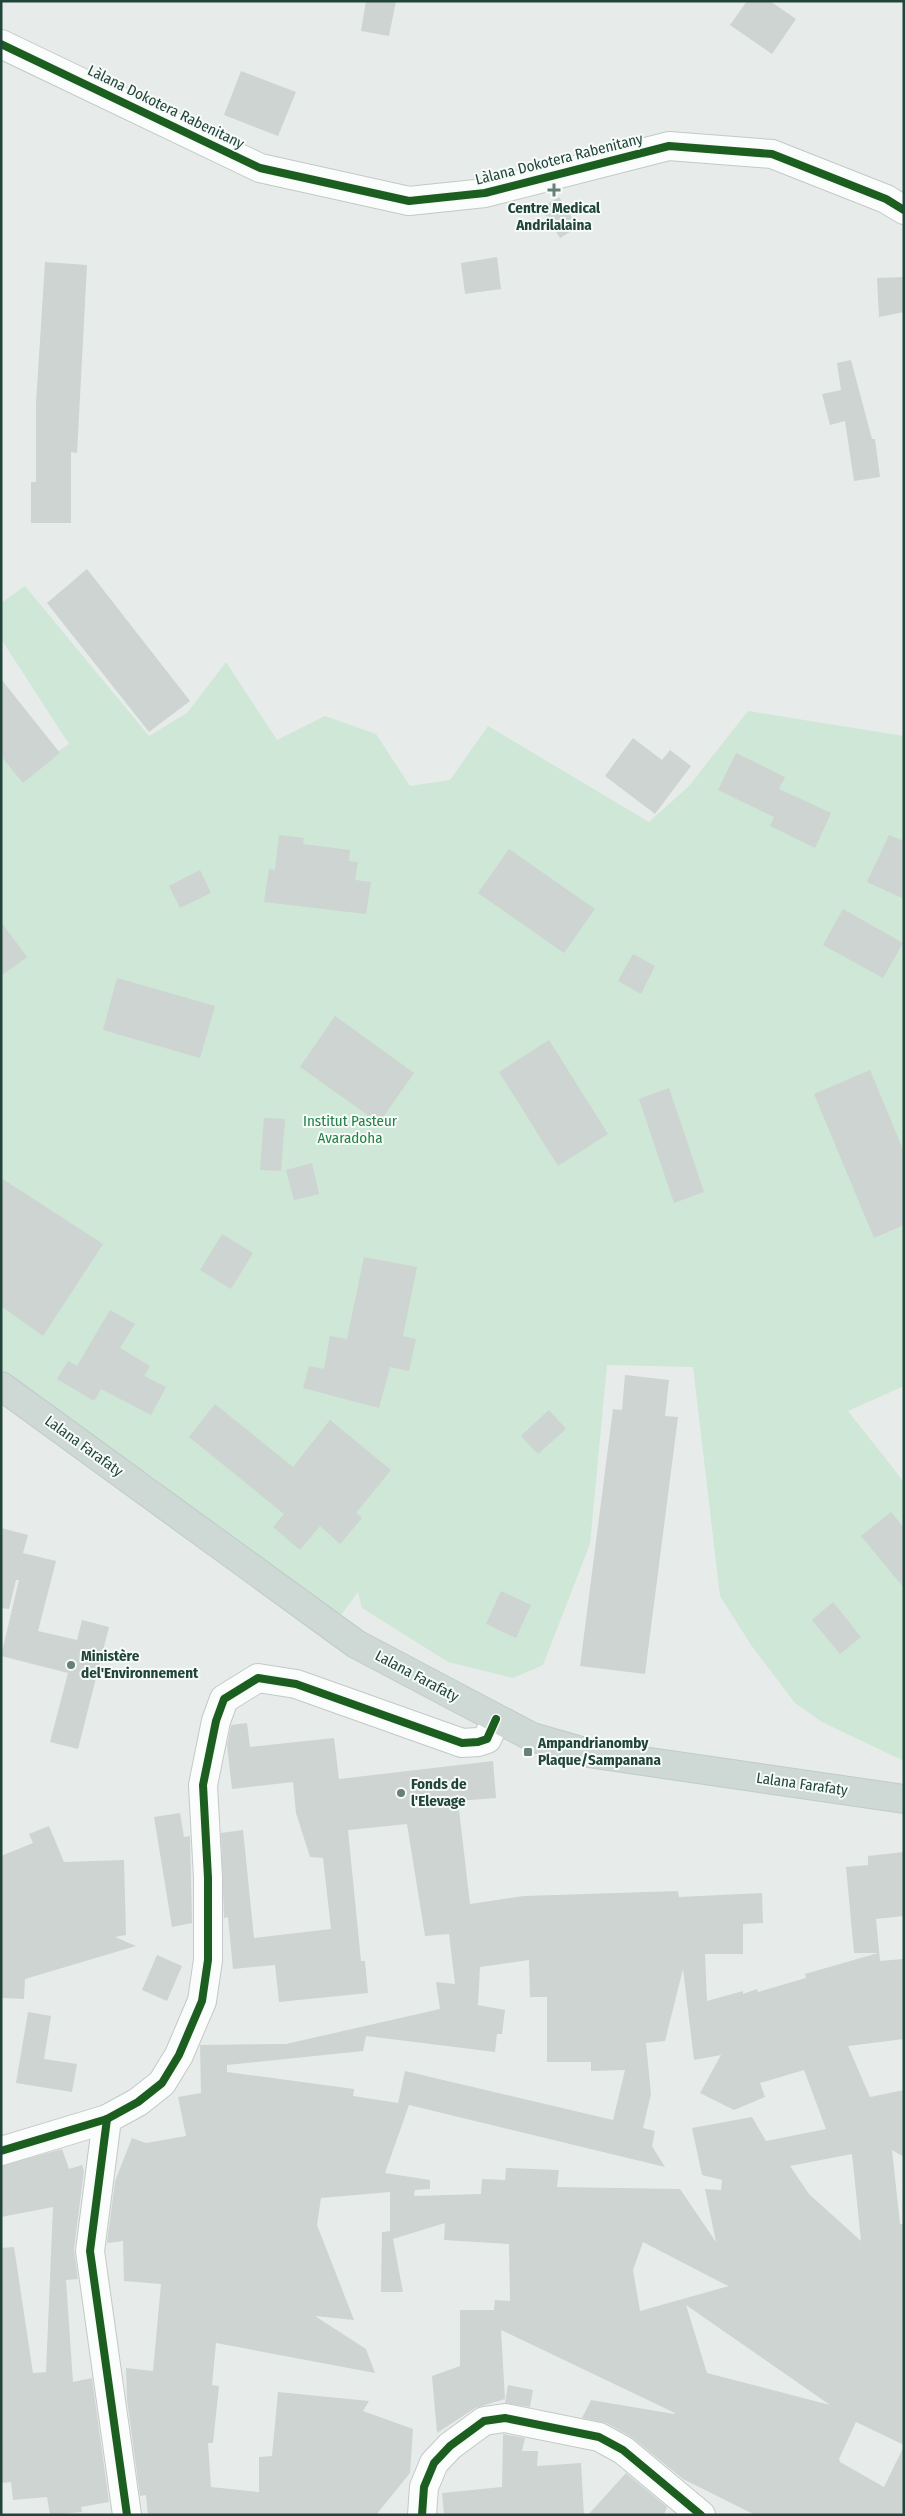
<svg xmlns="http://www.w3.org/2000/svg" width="905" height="2516" viewBox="0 0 905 2516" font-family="'Fira Sans Condensed',sans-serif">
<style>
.green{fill:#cfe7d6}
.building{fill:#cdd4d1;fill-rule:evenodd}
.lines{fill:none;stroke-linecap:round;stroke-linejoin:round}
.minor-casing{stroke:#c4c9c7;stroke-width:30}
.major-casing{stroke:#c1cbc9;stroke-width:30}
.minor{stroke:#fbfcfc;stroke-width:28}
.major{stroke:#ced8d5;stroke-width:28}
.cycleway-casing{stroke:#f6fbf8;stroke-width:11}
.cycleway{stroke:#1b5e20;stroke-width:8}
.poi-dot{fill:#667f78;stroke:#f6fbf8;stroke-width:2}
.labels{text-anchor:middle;stroke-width:4;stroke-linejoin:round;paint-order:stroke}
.street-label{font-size:15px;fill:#21443b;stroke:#f6fbf8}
.poi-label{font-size:15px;font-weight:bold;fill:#21443b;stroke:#f6fbf8;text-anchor:start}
.park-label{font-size:15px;fill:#258049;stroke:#f6fbf8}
</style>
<rect width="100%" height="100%" fill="#e7ecea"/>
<polygon class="green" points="25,586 149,736 187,713 226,662 277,740 325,716 376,734 410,786 450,780 488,726 649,822 689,786 748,711 904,736 904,1386 848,1411 904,1482 904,1761 822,1722 795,1703 751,1645 720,1596 693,1367 607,1365 590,1544 543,1665 513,1678 448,1662 362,1608 358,1592 336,1622 154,1478 1,1379 1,735 29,772 69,744 1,639 1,603"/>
<g class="building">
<polygon points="366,1 396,1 389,36 361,31"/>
<polygon points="747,1 770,1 796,19 772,54 730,25"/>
<polygon points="241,71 296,92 278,136 224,115"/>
<polygon points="559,197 578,227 560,238 541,208"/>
<polygon points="497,257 501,289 465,294 461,263"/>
<polygon points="45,262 87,265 77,453 71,452 71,523 31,523 31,482 36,482 36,403"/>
<polygon points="904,277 904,312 879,317 877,278"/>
<polygon points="851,360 872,439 875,439 880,477 854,481 845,421 830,425 822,394 841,390 837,363"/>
<polygon points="87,569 190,701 149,732 47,603"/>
<polygon points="1,679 60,753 23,783 1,756"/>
<polygon points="633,738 662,760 670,750 691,766 655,814 605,776"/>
<polygon points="736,753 785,777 779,789 831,813 815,848 770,826 774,817 718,790"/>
<polygon points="279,835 304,838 303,844 350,850 349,861 358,862 355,880 371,882 366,914 264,902 269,869 275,870"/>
<polygon points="889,835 904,841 904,899 867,882"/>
<polygon points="509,849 595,909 564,953 478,893"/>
<polygon points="200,870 211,893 180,908 169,886"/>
<polygon points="843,909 903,943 883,978 823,945"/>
<polygon points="1,922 27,957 1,976"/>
<polygon points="633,954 655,966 641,994 618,981"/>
<polygon points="117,978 215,1006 200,1058 103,1030"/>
<polygon points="335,1016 414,1073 379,1123 300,1067"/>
<polygon points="549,1040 608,1134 558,1166 499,1072"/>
<polygon points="870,1070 904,1152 904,1225 874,1238 814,1094"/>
<polygon points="669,1088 704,1192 674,1203 639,1099"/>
<polygon points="264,1118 285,1119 281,1171 260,1170"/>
<polygon points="312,1163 319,1194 294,1200 286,1170"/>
<polygon points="1,1178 103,1244 43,1336 1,1306"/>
<polygon points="222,1234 253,1253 231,1289 200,1270"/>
<polygon points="364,1257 417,1267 403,1336 416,1339 409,1371 390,1367 379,1408 303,1388 309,1366 324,1369 330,1336 347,1339"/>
<polygon points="110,1310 135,1324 120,1348 150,1366 144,1376 166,1387 151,1415 101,1389 94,1401 57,1379 68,1361 77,1366"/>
<polygon points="625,1375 669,1380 665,1416 678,1417 645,1674 580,1666 613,1409 622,1410"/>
<polygon points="215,1404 293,1467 330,1420 391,1470 356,1513 362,1518 340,1544 320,1526 300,1550 273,1527 284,1514 189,1437"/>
<polygon points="549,1410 566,1429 538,1454 521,1436"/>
<polygon points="891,1512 904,1528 904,1588 861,1536"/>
<polygon points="1,1528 28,1535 23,1553 56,1561 38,1631 77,1640 82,1620 109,1627 78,1749 50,1742 68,1673 1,1656 19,1580 16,1580 9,1609 1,1608"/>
<polygon points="501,1591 531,1605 516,1638 486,1624"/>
<polygon points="833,1602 861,1637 840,1654 812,1620"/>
<path d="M247,1723L250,1747L334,1738L339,1779L493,1761L496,1798L458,1801L470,1904L524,1896L678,1891L679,1897L762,1893L763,1923L743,1924V1954H705L707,2001L743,1991V1994L757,1989L758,1992L806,1978L805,1974L878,1953H854L846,1867L868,1865V1856L904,1852V1916L876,1919L880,1961L903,1959L904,2039L848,2046L870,2097L904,2090V2157L892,2150L900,2224H904V2445L856,2422L839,2459L840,2462L884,2487L904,2446V2515H756L747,2511L683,2479L630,2436L606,2423L582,2418L591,2400L674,2414L675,2413L501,2330L505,2399L475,2408L437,2433L432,2376L460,2366V2310H494L495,2300L510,2301L509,2244L444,2240L445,2223L393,2239L403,2292H381L382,2232L390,2231V2192L321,2198L317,2225L354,2320L315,2316L366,2349L375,2373L216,2343L212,2385L219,2386L213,2443H208L211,2487L259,2492V2457L272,2456L278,2392L369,2401L363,2411L413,2429L410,2473L376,2515H148L146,2495L140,2496L127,2400L126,2368L153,2371L161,2284L124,2281L123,2241L107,2243L115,2181L132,2138L146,2143L186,2136L178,2097L201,2093L200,2045L286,2044L440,2009L436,1982L455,1984L449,1934L425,1936L407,1824L348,1830L361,1961H365L368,1993L279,2002L275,1965L233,1969L228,1917L224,1918L221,1833L243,1830L254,1938L331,1929L323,1858L310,1857L296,1813L293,1782L232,1789L227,1745L231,1725ZM529,1960L530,1997H547V2062H591V2071L625,2070L613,2120L405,2071L398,2103L353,2096L354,2089L227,2072V2065L363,2051L366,2036L495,2052L497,2034H502L505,2010L478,2005L480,1967ZM683,1969L694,2060L721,2055L700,2093L734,2110L765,2097L760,2083L804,2070L826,2129L766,2141L752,2117L692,2128L702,2175L722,2180L721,2190L705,2189L716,2242L680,2189L557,2187L559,2170L506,2168L505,2180L482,2179L481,2194L414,2196L415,2190L430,2189V2180L385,2173L409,2105L665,2167L652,2146L655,2131L643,2128L651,2094L646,2043L665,2041ZM852,2154L861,2241L809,2194L790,2166ZM643,2242L724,2284L729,2286L640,2311L633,2270ZM686,2305L830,2405L707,2373Z"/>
<polygon points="180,1813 184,1837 190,1836 192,1923 172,1927 154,1817"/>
<polygon points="49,1826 64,1862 124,1860 126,1935 115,1937 136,1946 25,1979 24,1999 1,1998 1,1856 33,1843 29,1834"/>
<polygon points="157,1955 182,1966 167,2001 142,1990"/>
<polygon points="28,2012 51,2016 44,2059 77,2064 72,2092 16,2083"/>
<polygon points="62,2149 69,2169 82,2165 84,2171 74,2249 78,2279 66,2280 73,2382 92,2378 109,2502 81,2507 82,2512 50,2515 47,2497 13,2500 11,2482 1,2483 1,2248 14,2247 33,2373 46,2372 53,2207 1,2217 1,2166"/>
<polygon points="508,2385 533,2390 530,2407 505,2403"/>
<polygon points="503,2434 525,2438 522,2451 538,2451 537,2466 581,2463 584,2515 444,2515 442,2493 502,2487"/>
<polygon points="626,2473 667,2507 664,2515 588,2515"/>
</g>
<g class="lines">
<defs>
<g id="minor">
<polyline points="1,44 260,168 409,201 485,193 669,146 772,154 886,199 904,210"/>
<polyline points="107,2119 90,2251 127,2515"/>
<polyline points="1,2151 107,2119 138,2102 162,2083 179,2055 202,2001 208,1960 208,1878 203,1785 216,1721 224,1699 258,1678 296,1684 462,1743 478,1742 487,1739 496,1719"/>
<polyline points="422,2515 424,2487 434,2463 450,2446 484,2421 505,2418 599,2437 623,2450 701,2515"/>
</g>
<polyline id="major" points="1,1386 356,1644 532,1737 588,1753 904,1799"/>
</defs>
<use href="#minor" class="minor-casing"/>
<use href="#major" class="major-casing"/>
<use href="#minor" class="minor"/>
<use href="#major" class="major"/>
<defs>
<g id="cycleway">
<polyline points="1,44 260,168 409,201 485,193 669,146 772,154 886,199 904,210"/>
<polyline points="107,2119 90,2251 127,2515"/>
<polyline points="1,2151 107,2119 138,2102 162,2083 179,2055 202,2001 208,1960 208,1878 203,1785 216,1721 224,1699 258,1678 296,1684 462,1743 478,1742 487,1739 496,1719"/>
<polyline points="422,2515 424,2487 434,2463 450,2446 484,2421 505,2418 599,2437 623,2450 701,2515"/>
</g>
</defs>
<use href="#cycleway" class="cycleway-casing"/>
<use href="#cycleway" class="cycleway"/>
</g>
<g class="poi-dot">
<path d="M551.5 182.5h5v5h5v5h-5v5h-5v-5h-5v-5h5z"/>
<circle cx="71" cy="1665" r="5"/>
<rect x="523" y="1747" width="10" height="10" rx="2.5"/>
<circle cx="401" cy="1793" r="5"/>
</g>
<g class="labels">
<g class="street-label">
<text transform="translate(166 107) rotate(26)" y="5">Làlana Dokotera Rabenitany</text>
<text transform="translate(559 159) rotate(-14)" y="5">Làlana Dokotera Rabenitany</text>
<text transform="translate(84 1446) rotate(36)" y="5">Lalana Farafaty</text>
<text transform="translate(417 1676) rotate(28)" y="5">Lalana Farafaty</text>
<text transform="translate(802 1784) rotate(8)" y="5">Lalana Farafaty</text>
</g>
<g class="poi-label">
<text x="554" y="213" text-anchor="middle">Centre Medical<tspan x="554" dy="17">Andrilalaina</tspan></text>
<text x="81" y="1661">Ministère<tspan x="81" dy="17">del'Environnement</tspan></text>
<text x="538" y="1748">Ampandrianomby<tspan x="538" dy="17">Plaque/Sampanana</tspan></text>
<text x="411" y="1789">Fonds de<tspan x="411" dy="17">l'Elevage</tspan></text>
</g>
<g class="park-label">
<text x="350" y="1126">Institut Pasteur<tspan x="350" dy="17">Avaradoha</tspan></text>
</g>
</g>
<rect width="905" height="2516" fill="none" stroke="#21443b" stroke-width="5"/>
</svg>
